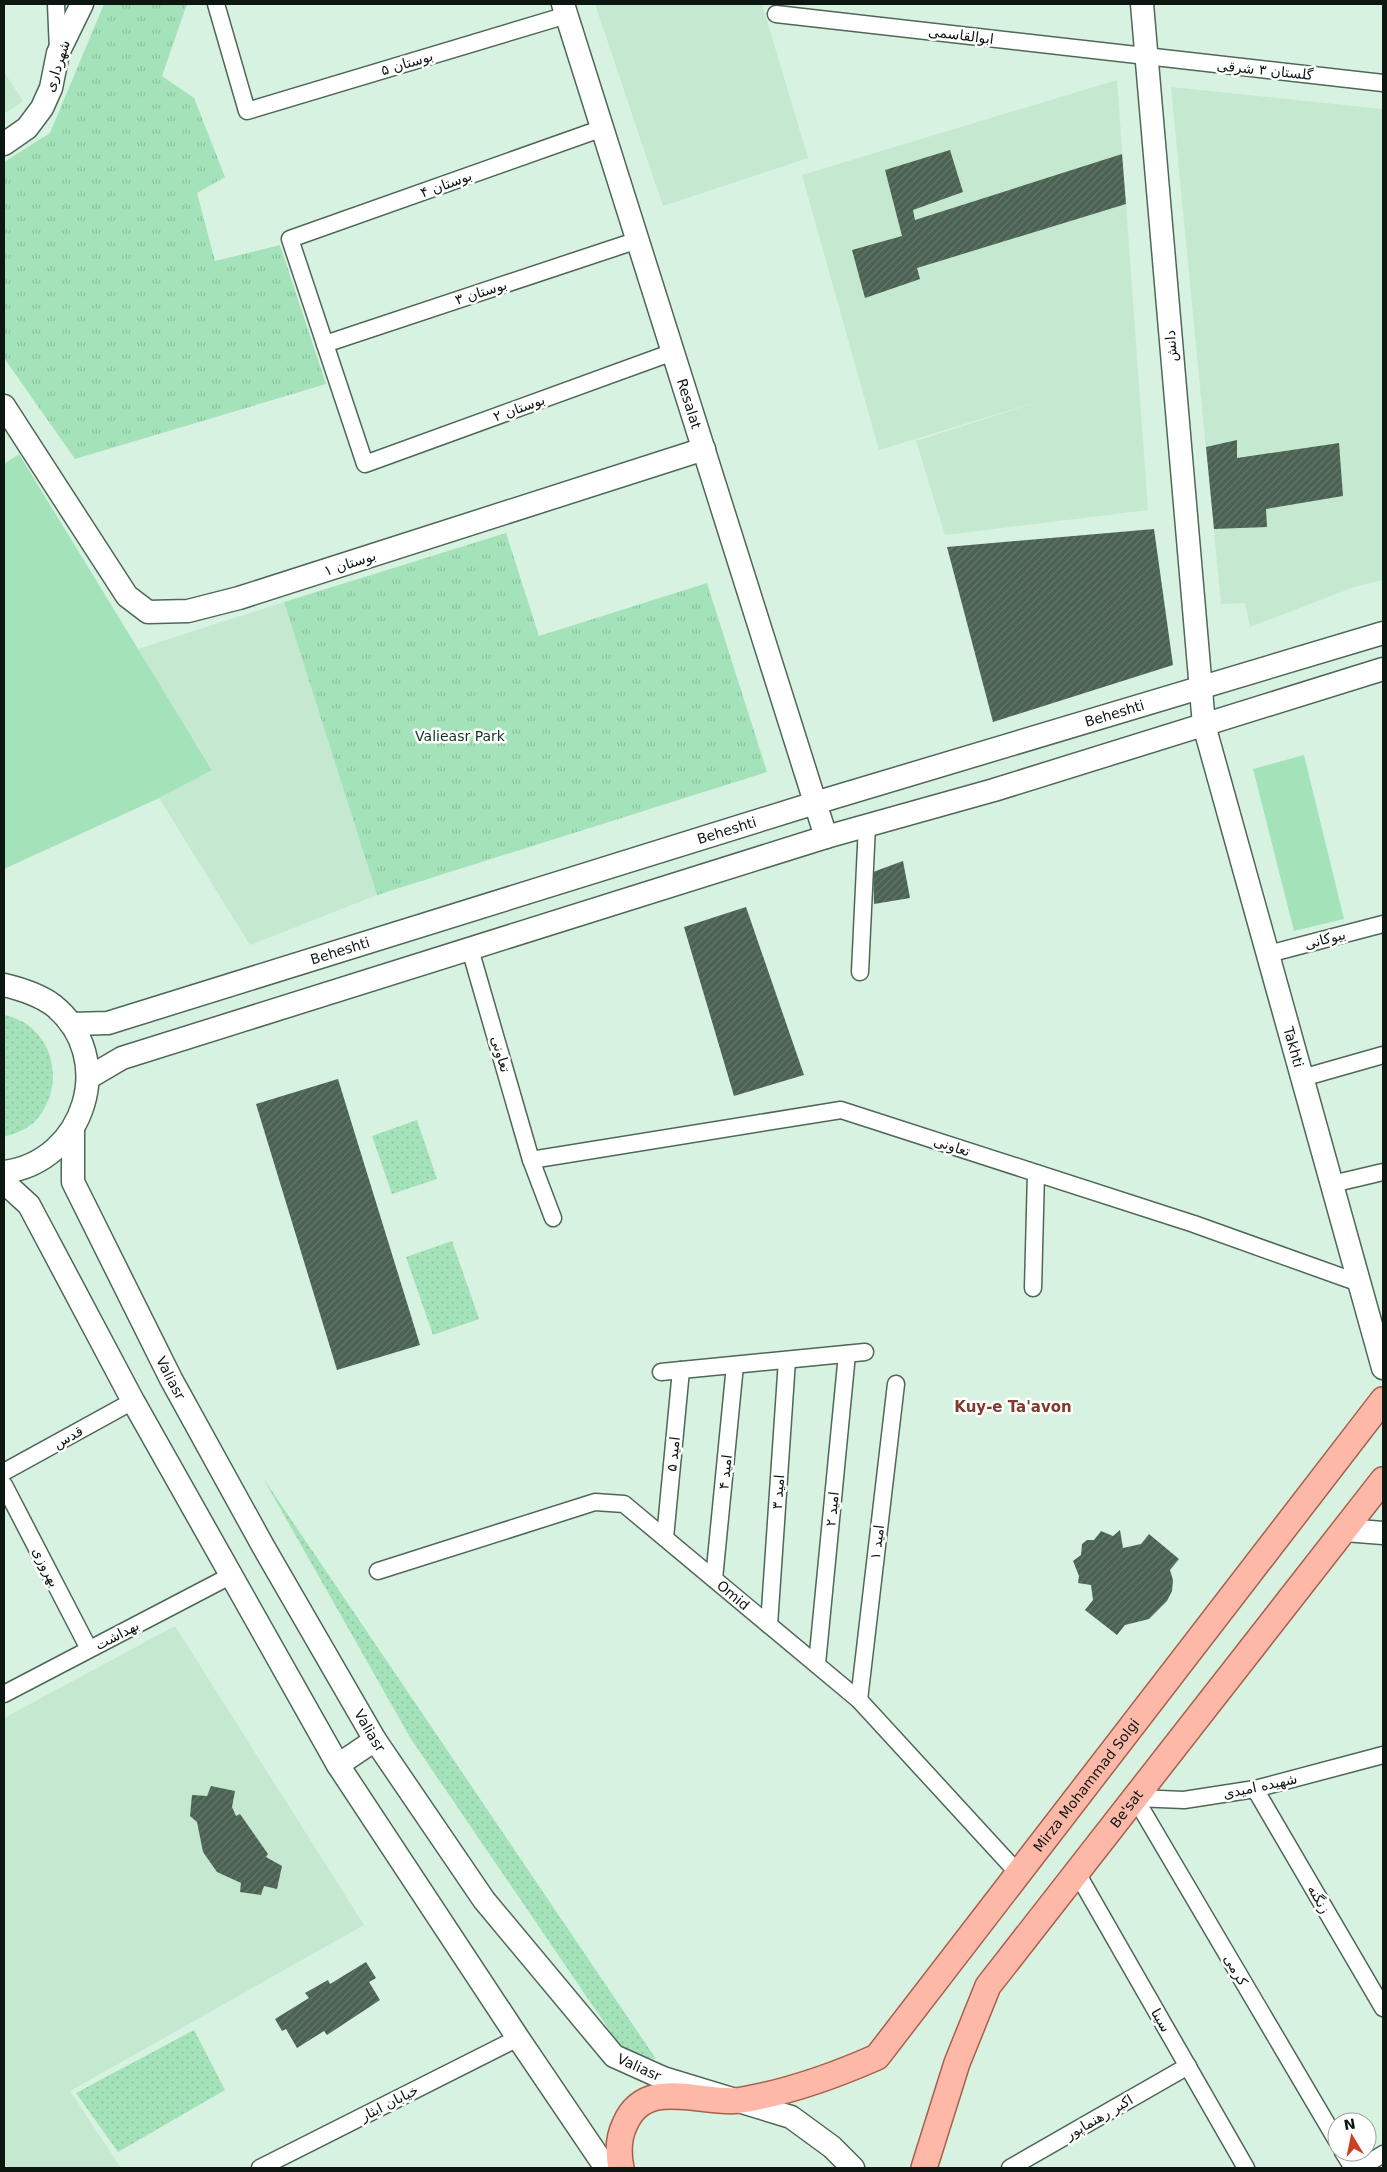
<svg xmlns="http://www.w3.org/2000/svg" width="1387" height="2172" viewBox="0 0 1387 2172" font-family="'DejaVu Sans','Noto Sans Arabic',sans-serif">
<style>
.built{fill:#c5e8d0}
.grass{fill:url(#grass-dots)}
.park{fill:url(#park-tufts)}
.pitch{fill:#a4e3ba}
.building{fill:url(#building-hatch)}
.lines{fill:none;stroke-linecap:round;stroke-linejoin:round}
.street-casing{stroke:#4f6757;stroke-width:19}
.secondary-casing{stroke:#4f6757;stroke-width:25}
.primary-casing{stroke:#a8604d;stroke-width:28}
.street{stroke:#fff;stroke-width:16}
.secondary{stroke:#fff;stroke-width:22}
.primary{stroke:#fdb8a8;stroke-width:25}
.labels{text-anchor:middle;stroke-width:5;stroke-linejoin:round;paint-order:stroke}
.street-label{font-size:14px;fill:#0d1711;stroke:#fff}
.park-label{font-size:14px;fill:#0d321e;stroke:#fff}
.neighbourhood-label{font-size:15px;font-weight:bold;fill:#803a2b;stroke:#fff}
</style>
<defs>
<pattern id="grass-dots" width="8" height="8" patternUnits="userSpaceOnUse" patternTransform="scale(1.25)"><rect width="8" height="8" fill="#a4e3ba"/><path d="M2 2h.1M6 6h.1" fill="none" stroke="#8cc29f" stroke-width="1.8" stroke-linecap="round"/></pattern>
<pattern id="park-tufts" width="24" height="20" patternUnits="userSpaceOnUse" patternTransform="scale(1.25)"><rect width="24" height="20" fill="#a4e3ba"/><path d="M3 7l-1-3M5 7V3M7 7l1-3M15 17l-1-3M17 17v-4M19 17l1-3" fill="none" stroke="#8cc29f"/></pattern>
<pattern id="building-hatch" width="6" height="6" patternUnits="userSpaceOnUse" patternTransform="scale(1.25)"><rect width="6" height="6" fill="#4b6253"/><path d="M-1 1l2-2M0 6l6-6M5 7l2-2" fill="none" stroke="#66786c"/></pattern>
</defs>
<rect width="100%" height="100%" fill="#d7f2e0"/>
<g class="built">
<polygon points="595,4 762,4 808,158 663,206"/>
<polygon points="4,72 23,101 4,114"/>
<polygon points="1117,80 1148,510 945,535 916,441 1057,396 879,450 802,175"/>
<polygon points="1171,87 1383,109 1383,580 1354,587 1250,627 1245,603 1221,604"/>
<polygon points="284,602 377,895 250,945 159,798 212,769 138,649"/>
<polygon points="175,1626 364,1925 70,2091 121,2168 4,2168 4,1718"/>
</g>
<g class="grass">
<path d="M4,1015C52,1024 68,1083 37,1119C29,1129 16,1133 4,1137Z"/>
<polygon points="417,1120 437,1179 392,1194 372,1136"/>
<polygon points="452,1241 479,1319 433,1335 406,1257"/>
<polygon points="263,1478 656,2059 627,2056 411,1739"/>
<polygon points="194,2030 225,2090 118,2152 76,2093"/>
</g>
<g class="park">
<polygon points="104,4 187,4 162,76 194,98 225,177 197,193 215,261 280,245 326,384 75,459 4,358 4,162 50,133"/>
<polygon points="506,533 539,636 707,583 767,772 377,895 284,602"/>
</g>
<g class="pitch">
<polygon points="19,454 212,770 159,798 4,869 4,464"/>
<polygon points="1304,755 1344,919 1294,931 1253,769"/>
</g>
<g class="building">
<polygon points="950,150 963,192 913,210 915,220 1122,154 1126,204 917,268 920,279 865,298 852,250 902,236 885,170"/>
<polygon points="1237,440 1237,458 1339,443 1343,496 1266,509 1267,527 1214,529 1206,447"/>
<polygon points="1154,529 1173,665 993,722 947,547"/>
<polygon points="903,861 910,898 874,904 873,872"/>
<polygon points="746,907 804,1075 734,1096 684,927"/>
<polygon points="338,1079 420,1345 337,1370 256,1104"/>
<polygon points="1120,1530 1123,1548 1141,1544 1149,1534 1179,1559 1170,1570 1173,1580 1172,1591 1167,1601 1149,1619 1125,1625 1117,1635 1085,1610 1093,1600 1091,1585 1078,1583 1079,1576 1073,1561 1081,1555 1082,1544 1087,1540 1094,1540 1101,1531 1113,1536"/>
<polygon points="211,1786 235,1791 232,1807 236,1816 240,1814 268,1854 266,1857 282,1866 277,1889 264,1886 261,1895 240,1892 241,1883 217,1872 203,1852 197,1822 190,1816 192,1795 207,1796"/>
<polygon points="366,1962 376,1978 369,1982 380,2000 327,2035 324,2031 297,2048 286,2029 282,2031 275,2019 309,1998 305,1993 328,1980 330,1984"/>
</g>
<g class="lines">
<defs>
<g id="street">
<polyline points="56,4 58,51"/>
<polyline points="216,4 247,111 567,15"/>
<polyline points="776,14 1383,83"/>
<polyline points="603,128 290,239 365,464 673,352"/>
<polyline points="325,344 638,240"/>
<polyline points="470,949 531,1160 553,1218"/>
<polyline points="1268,954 1383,924"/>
<polyline points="860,972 867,825"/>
<polyline points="1302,1078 1383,1055"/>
<polyline points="531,1160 841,1110 1194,1224 1359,1283"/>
<polyline points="1332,1184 1383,1172"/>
<polyline points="1033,1288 1036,1173"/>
<polyline points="661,1372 865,1352"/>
<polyline points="4,1472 133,1401"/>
<polyline points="4,1485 89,1649"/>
<polyline points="665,1538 681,1370"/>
<path id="s1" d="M378,1571L595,1502L624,1504L859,1700L1018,1873"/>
<polyline points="714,1579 735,1365"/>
<polyline points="769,1625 787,1360"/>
<polyline points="817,1664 847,1354"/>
<polyline points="4,1694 230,1576"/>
<polyline points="859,1700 896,1384"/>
<polyline points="1255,1789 1383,2008"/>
<polyline points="1135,1798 1337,2141"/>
<polyline points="1135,1798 1184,1800 1255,1789 1383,1755"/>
<polyline points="1077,1873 1246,2168"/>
<polyline points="1343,2152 1353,2168"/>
<polyline points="260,2168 518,2038"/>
<polyline points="1010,2168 1188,2066"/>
<polyline points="1360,2168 1383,2154"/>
</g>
<g id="secondary">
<path id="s2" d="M563,4L826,837"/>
<path id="s3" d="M1142,4L1204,725L1383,1368"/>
<polyline points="4,144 27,128 42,108 51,88 58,53 82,4"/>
<polyline points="4,406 127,596 148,612 188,611 239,598 704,449"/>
<path d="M4,985C21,989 38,994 53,1005C118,1057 85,1162 4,1172"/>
<path id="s4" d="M71,1024L108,1023L815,803L1383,633"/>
<polyline points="88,1078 122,1058 826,837 994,790 1383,669"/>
<path id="s5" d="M73,1130V1182L171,1379L263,1546L375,1740L484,1900L614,2056L663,2078L791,2117L832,2147L853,2168"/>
<polyline points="4,1182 29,1205 133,1401 338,1765 518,2038 606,2168"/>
<polyline points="1345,1530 1383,1533"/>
<polyline points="338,1765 375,1740"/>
</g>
<g id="primary">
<path id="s6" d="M621,2168C618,2153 618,2138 625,2124C646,2075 704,2106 742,2100C789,2092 834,2076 877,2057L1383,1400"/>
<path id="s7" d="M924,2168L957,2063L988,1986L1383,1480"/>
</g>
</defs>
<use href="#street" class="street-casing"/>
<use href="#secondary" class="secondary-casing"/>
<use href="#primary" class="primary-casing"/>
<use href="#street" class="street"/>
<use href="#secondary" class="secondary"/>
<use href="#primary" class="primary"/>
</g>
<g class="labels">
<g class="street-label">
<text transform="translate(961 35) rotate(7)" y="5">ابوالقاسمی</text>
<text transform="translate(407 63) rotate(-17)" y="5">بوستان ۵</text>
<text transform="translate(57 66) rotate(-72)" y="5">شهرداری</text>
<text transform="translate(1265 70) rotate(6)" y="5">گلستان ۳ شرقی</text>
<text transform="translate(446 184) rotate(-20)" y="5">بوستان ۴</text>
<text transform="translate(481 292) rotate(-18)" y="5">بوستان ۳</text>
<text transform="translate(1171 346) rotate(-95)" y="5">دانش</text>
<text dy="5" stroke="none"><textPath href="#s2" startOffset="419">Resalat</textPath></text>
<text transform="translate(519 408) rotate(-20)" y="5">بوستان ۲</text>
<text transform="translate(350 563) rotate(-18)" y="5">بوستان ۱</text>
<text dy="5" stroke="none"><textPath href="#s4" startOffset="1090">Beheshti</textPath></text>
<text dy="5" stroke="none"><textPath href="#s4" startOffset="685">Beheshti</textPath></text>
<text transform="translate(1325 939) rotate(-15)" y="5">بیوکانی</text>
<text dy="5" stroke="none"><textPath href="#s4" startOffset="280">Beheshti</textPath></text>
<text dy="5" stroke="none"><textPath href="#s3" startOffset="1058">Takhti</textPath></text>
<text transform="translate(501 1054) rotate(74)" y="5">تعاونی</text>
<text transform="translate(952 1146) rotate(18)" y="5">تعاونی</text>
<text dy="5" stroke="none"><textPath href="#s5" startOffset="271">Valiasr</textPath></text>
<text transform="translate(68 1437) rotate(-29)" y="5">قدس</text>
<text transform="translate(673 1454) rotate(-84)" y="5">امید ۵</text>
<text transform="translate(725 1472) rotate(-84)" y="5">امید ۴</text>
<text transform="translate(778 1492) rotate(-86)" y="5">امید ۳</text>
<text transform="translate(832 1509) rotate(-84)" y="5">امید ۲</text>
<text transform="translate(877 1542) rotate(-83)" y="5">امید ۱</text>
<text transform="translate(46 1567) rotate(63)" y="5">بهروزی</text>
<text dy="5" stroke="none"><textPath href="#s1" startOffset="399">Omid</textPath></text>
<text transform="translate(117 1635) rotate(-28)" y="5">بهداشت</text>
<text dy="5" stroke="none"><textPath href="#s5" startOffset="676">Valiasr</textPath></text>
<text dy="5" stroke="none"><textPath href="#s6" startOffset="659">Mirza Mohammad Solgi</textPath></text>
<text transform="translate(1260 1786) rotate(-12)" y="5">شهیده امیدی</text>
<text dy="5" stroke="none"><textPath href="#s7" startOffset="418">Be'sat</textPath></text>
<text transform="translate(1319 1899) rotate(60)" y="5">زنگنه</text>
<text transform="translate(1236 1970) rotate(60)" y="5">کرمی</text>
<text transform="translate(1161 2020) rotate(60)" y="5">سینا</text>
<text dy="5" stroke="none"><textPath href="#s5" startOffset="1111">Valiasr</textPath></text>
<text transform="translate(389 2103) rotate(-27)" y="5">خیابان ایثار</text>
<text transform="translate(1099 2117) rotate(-30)" y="5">اکبر رهنماپور</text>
</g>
<g class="park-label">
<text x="460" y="741">Valieasr Park</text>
</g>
<g class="neighbourhood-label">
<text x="1013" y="1412">Kuy-e Ta'avon</text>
</g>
</g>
<rect width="1387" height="2172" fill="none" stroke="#0d1711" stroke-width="10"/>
<g transform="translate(1352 2137) rotate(350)"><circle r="24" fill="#ffffff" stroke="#9ea2a0"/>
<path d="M0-4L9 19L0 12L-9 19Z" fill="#cb4122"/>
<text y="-8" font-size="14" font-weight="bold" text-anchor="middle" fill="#0d1711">N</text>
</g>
</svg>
